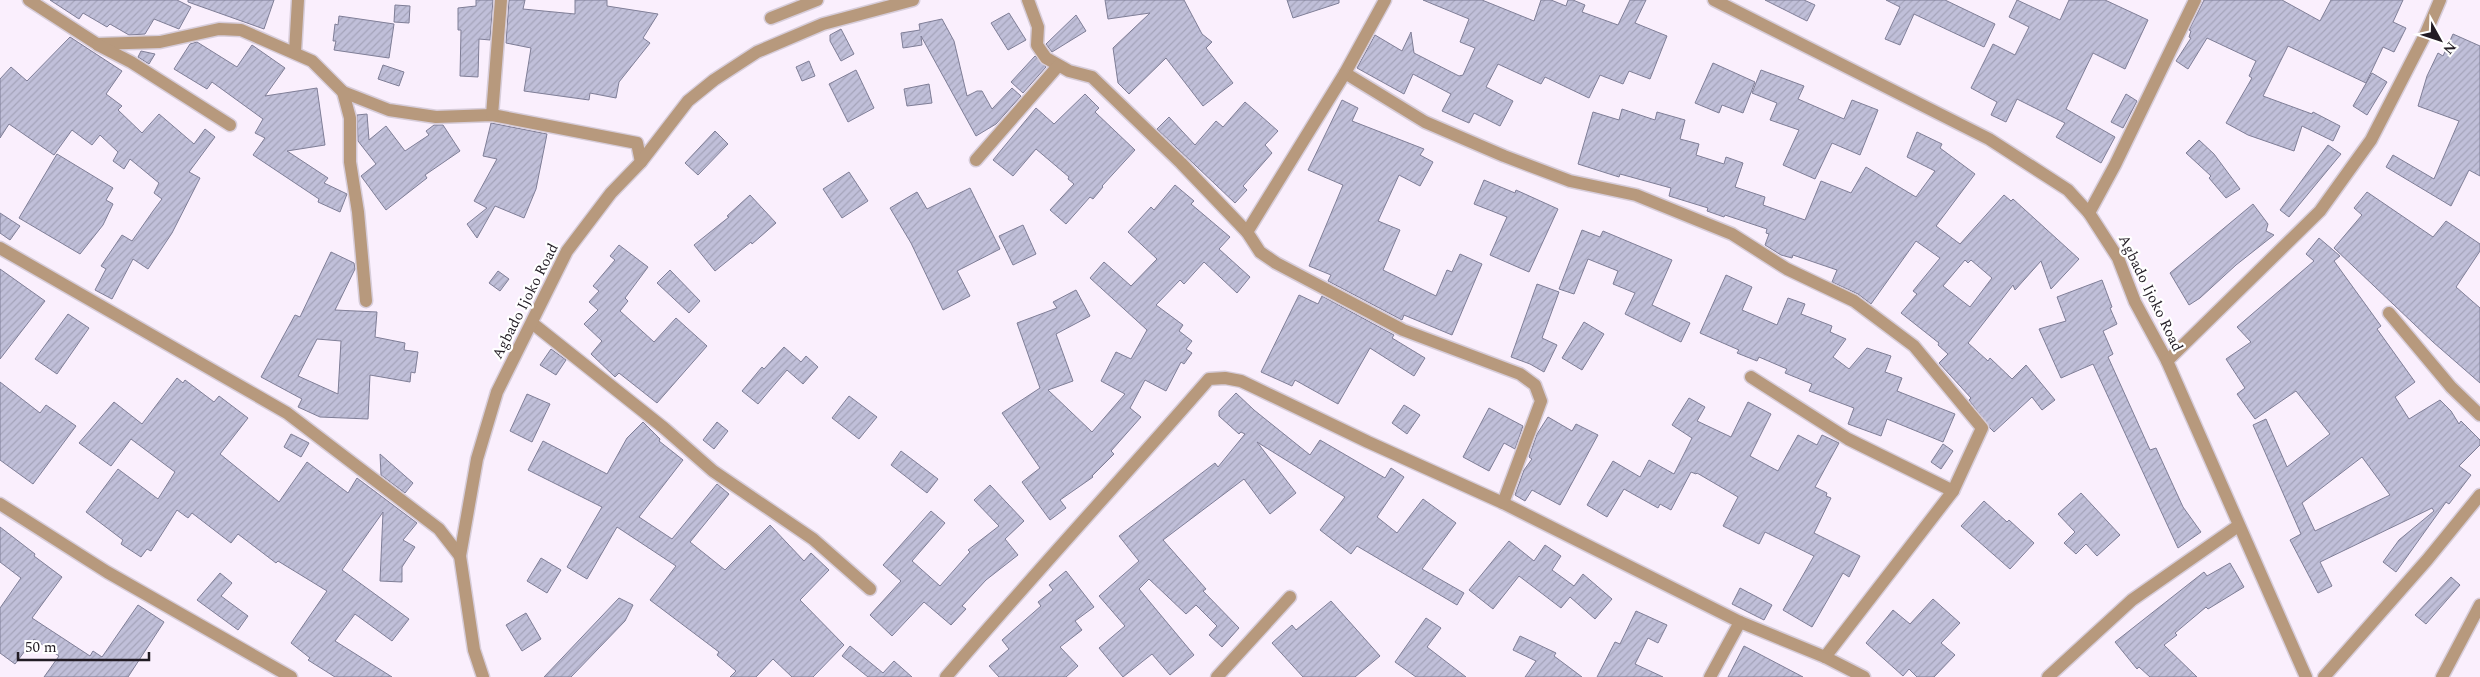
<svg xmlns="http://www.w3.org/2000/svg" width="2480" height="677" viewBox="0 0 2480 677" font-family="Spectral,serif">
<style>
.building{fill:url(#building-hatch);stroke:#7f7e97;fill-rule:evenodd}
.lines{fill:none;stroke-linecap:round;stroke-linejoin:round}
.minor-casing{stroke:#d7cdda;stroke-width:15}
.minor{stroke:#b7997d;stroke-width:12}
.labels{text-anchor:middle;stroke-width:4.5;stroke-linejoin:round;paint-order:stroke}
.street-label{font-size:15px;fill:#221c24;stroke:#fff}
</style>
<defs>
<pattern id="building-hatch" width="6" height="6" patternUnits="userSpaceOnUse" patternTransform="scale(1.25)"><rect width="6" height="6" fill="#c0bfd9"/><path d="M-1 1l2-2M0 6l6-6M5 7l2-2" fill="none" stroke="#a5a4ba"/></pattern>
</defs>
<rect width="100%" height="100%" fill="#faeffd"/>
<g class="building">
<polygon points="50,0 177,0 191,7 179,29 154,19 145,34 129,35 110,24 107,27 83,13 79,19"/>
<polygon points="188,0 274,0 264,29 188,2"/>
<polygon points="476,0 493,0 490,40 479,39 478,77 460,76 461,30 458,30 458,8 476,6"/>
<polygon points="509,0 525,0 523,9 575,14 575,0 607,0 607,6 658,14 643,38 650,43 619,82 616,98 590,93 589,100 524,91 531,48 506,43"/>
<polygon points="1105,0 1184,0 1202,34 1212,42 1206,48 1233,83 1203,106 1166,58 1129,94 1118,83 1113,48 1150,13 1108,19"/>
<polygon points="1287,0 1339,0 1339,3 1293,18"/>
<polygon points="1423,0 1482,0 1534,21 1541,0 1551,0 1566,6 1568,0 1573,0 1585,5 1582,12 1618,25 1630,0 1646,0 1635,23 1667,36 1650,79 1629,71 1623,84 1600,75 1589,98 1545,77 1541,84 1498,64 1486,87 1513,101 1500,126 1474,113 1469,123 1442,111 1451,94 1413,74 1404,94 1357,68 1375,35 1402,51 1411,32 1414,53 1459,76 1463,75 1475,48 1460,42 1469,19"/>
<polygon points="1765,0 1804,0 1815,5 1807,21"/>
<polygon points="1886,0 1945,0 1995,24 1984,47 1914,14 1900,45 1885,39 1900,7"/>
<polygon points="2017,0 2060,20 2069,0 2105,0 2148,20 2125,69 2093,53 2066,109 2115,137 2101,163 2056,137 2065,123 2017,99 2006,122 1991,115 1997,102 1971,88 1993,44 2015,55 2029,27 2009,17"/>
<polygon points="2204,0 2282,0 2320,21 2331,0 2403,0 2393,22 2406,28 2394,52 2383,47 2366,83 2288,46 2263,96 2312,114 2313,112 2340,126 2333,141 2302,126 2294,151 2248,135 2226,123 2252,78 2249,76 2256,61 2207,38 2188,69 2176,61 2191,38 2189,37 2191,31 2189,30"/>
<polygon points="395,5 410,6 409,23 394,22"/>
<polygon points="1009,13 1026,40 1008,50 991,23"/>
<polygon points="1076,15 1086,31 1052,52 1046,44"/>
<polygon points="339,16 394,24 389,58 334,50 336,41 333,41 335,24 338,25"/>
<polygon points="942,19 954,41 967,96 977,91 982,91 992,109 1012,88 1021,96 996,124 976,136 921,36 922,45 903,48 901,33 920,30 919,24"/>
<polygon points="841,29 854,54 841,61 830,41 830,35"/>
<polygon points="2453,34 2480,46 2480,176 2469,170 2451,206 2386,167 2393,155 2434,179 2459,121 2418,106 2427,76 2438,53 2443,56"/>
<polygon points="70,37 122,71 106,94 122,106 118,110 142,133 159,114 194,144 205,129 215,137 189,172 200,178 172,233 148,269 133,259 112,299 95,290 106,269 101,266 122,235 132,241 153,211 162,199 154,193 159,183 130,159 124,169 113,161 118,152 100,135 92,145 72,130 54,155 9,124 0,138 0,79 11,67 27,81"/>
<polygon points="197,42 237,67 252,45 285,68 265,96 317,88 325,145 287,151 328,178 324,183 347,194 340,212 318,202 319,199 253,155 265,138 255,133 263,119 212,82 207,89 174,69 190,44"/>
<polygon points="141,51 155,54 149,64 138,57"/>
<polygon points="1035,56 1046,67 1023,93 1011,82"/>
<polygon points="809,61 815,76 802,81 796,67"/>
<polygon points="1713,63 1755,82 1743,113 1722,105 1719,113 1695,103"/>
<polygon points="383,65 404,72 399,86 378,79"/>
<polygon points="856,70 874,108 848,122 829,84"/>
<polygon points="1761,70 1804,86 1798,99 1844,119 1852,100 1878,110 1860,155 1832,143 1815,179 1783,165 1799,130 1770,120 1777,103 1752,93"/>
<polygon points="2372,73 2387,82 2367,115 2353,106"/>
<polygon points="929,84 932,103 907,106 904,89"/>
<polygon points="1085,94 1099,108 1095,112 1135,150 1102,186 1103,187 1093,199 1090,197 1066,224 1050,210 1074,184 1068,179 1069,177 1036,149 1013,176 993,160 1036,108 1054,124"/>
<polygon points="2126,94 2137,101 2123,128 2111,122"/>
<polygon points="1342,100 1358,108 1352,121 1424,149 1420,155 1433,162 1420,186 1399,175 1378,221 1400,230 1383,270 1436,296 1447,270 1452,272 1460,254 1482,264 1452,335 1404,315 1402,320 1328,281 1331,275 1309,266 1343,185 1308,170"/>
<polygon points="1245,102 1278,131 1265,145 1272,153 1243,186 1247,190 1235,203 1157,129 1169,117 1195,145 1216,121 1223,127"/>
<path d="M1622,109L1655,120L1657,112L1685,120L1680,139L1699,144L1696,155L1724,164L1726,157L1743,163L1735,187L1765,197L1763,205L1805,220L1821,181L1851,193L1866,167L1916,197L1935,171L1907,157L1917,132L1942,144L1940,148L1975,174L1936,226L1960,244L2004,195L2011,201L2013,199L2079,259L2051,289L2041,261L2015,290L2013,285L1968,343L1988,361L1990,358L2012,379L2026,365L2055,400L2042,410L2032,397L1994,432L1990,428L1969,400L1971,398L1939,363L1948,354L1938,345L1939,343L1901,313L1917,294L1913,291L1940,258L1916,241L1871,304L1858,294L1832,282L1837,270L1793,255L1792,258L1781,255L1765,245L1769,234L1766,233L1767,229L1725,215L1724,217L1707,211L1708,208L1669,196L1671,188L1620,174L1619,177L1578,164L1593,112L1619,120ZM1965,260L1968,263L1971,260L1992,278L1970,307L1943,286Z"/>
<polygon points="367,114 369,140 386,126 405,151 429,135 426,131 434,125 443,125 460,151 425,175 427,178 386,210 361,176 376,164 358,141 357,115"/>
<polygon points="491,123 547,134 536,189 524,218 495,206 477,238 467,224 487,208 474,201 497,159 483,156"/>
<polygon points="715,131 728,144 698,175 685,163"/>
<polygon points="2199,140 2214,154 2240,189 2226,198 2209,178 2211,176 2186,153"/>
<polygon points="2328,145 2341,154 2289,217 2280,210"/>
<polygon points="57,154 113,188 106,200 113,204 103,225 80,254 19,218"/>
<polygon points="849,172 868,201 842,218 823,189"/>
<polygon points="1484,180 1515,193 1516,190 1558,209 1529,272 1490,255 1507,217 1474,204"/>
<polygon points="1175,185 1194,201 1191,204 1230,237 1219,249 1250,277 1237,293 1204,262 1184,284 1180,280 1156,305 1183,325 1179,331 1192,341 1186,349 1192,353 1184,364 1181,362 1166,391 1145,380 1130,408 1141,417 1111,451 1114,454 1092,476 1093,477 1060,500 1066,508 1050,520 1022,482 1040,468 1002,413 1040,388 1017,323 1057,308 1053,302 1076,290 1090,316 1056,334 1073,381 1048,390 1092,432 1125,394 1101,381 1116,352 1131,359 1147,330 1090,278 1104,262 1131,286 1157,259 1128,232 1151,207 1154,210"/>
<polygon points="970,188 1000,249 957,271 970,296 943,310 911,243 890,208 917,192 927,209"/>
<polygon points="2367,192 2433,237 2446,221 2480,244 2480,251 2456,287 2480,308 2480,383 2433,342 2334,248 2362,215 2354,208"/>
<polygon points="750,195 776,223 752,244 751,242 715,271 694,245 729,217 727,216"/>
<polygon points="2253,204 2268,224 2266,231 2274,235 2236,265 2200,298 2189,305 2170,273"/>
<polygon points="0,213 20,226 10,240 0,233"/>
<polygon points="1023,225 1036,254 1013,265 999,236"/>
<polygon points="1582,230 1600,237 1603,231 1672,260 1652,305 1690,323 1681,342 1625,314 1635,293 1613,284 1618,271 1588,259 1574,294 1559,289"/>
<path d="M2319,238L2340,256L2334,261L2381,326L2377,329L2415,382L2395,397L2409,419L2440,400L2451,411L2459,424L2461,421L2480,440V445L2459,466L2471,475L2449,504L2446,502L2396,572L2383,562L2399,540L2434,511L2432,508L2320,562L2332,586L2318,593L2290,540L2301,534L2253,425L2266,419L2287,467L2330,434L2296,391L2255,419L2237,394L2245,388L2226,359L2251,342L2237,327L2314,261L2306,254ZM2362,457L2390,495L2315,531L2302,503Z"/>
<polygon points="619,245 648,267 625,298 628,301 620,311 654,342 676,318 707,346 657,403 619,373 615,377 591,354 602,341 584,324 598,310 589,302 599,291 593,286 615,260 610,256"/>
<path d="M331,252L354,263L355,269L335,310L377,312L375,337L405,343L404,350L418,352L415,373L411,372L410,382L370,375L368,419L320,417L298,407L302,399L261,377L295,315L300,317ZM317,339L341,341L338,394L298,376Z"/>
<polygon points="0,269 45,301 0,359"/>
<polygon points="670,270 700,301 689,313 657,283"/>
<polygon points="498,271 509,279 500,291 489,283"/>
<polygon points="1726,275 1752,287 1742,310 1777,325 1788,298 1805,304 1801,314 1832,326 1830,332 1846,339 1833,357 1849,369 1867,348 1891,356 1885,372 1902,378 1897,391 1955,414 1943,442 1887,419 1881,436 1848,424 1854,408 1809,391 1812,384 1785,373 1787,369 1759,357 1757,361 1737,353 1739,350 1700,333"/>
<polygon points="2102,280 2112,307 2110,308 2117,324 2103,331 2113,354 2108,357 2150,450 2156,448 2183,507 2201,532 2178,548 2093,364 2061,378 2039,329 2066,321 2057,297"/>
<polygon points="1537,284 1559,292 1542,338 1557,345 1544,372 1530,364 1511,357"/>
<polygon points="1299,295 1318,304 1322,296 1394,335 1392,338 1425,358 1414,376 1370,348 1338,404 1295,380 1292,386 1261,372"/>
<polygon points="68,314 89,328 57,374 35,359"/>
<polygon points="1584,322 1604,334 1582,370 1562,358"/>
<polygon points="784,347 801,362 806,356 818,367 803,384 787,370 758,404 742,391 762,367 764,369"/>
<polygon points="551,349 566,360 556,375 540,365"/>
<polygon points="177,378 183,383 185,380 214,402 219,396 248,418 220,454 279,502 307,462 348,493 357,478 417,523 403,540 415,547 402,567 402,582 380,581 383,512 342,570 409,619 392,641 355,614 335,641 392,677 335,677 308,660 310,658 291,643 327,591 278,561 276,563 238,534 231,543 192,513 188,518 177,510 151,551 147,549 141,557 121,544 123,540 86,512 118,469 158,499 175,472 131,439 111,466 79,443 114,402 142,424"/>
<polygon points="0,382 40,413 46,405 76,426 33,484 0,460"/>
<polygon points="1236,393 1254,410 1310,455 1320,440 1385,478 1391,468 1404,477 1377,517 1397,533 1423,499 1456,523 1422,569 1464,593 1457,605 1357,546 1351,554 1320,530 1345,497 1257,442 1296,493 1270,514 1244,479 1163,540 1206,589 1203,591 1239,628 1222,647 1209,635 1217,626 1196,605 1186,614 1149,579 1139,589 1194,655 1170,675 1152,654 1123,677 1099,648 1125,626 1099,596 1139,561 1119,536 1215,463 1218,467 1245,434 1241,432 1239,434 1219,416 1219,411"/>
<polygon points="527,394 550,404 532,442 510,431"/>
<polygon points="849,396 877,417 859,439 832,418"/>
<polygon points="1689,398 1705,407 1697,421 1731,437 1748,402 1771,414 1750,456 1778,471 1798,435 1817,445 1822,435 1839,443 1815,487 1827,493 1826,496 1831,498 1814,533 1860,556 1849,577 1843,573 1812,627 1783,610 1814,556 1765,532 1759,544 1723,526 1738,497 1697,473 1696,474 1691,472 1671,510 1660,504 1658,508 1624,489 1607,517 1587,505 1613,461 1640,477 1649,460 1674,474 1692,438 1672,425"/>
<polygon points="1404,405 1420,415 1407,434 1392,423"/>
<polygon points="1489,408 1523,426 1515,449 1504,443 1489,471 1463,457"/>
<polygon points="1548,417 1572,431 1576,424 1598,435 1560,505 1532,490 1525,501 1515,495 1524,470 1532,459 1529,457 1537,434"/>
<polygon points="643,422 660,439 659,441 683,460 639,517 672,539 717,484 729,494 690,542 725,570 770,525 804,561 811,553 829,570 800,600 844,645 813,677 792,677 773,659 756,677 730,677 736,671 717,655 719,652 650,600 676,566 617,527 587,579 567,567 602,507 528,470 543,441 607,474 627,438"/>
<polygon points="717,422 728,431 714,449 703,440"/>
<polygon points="291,434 309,443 301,457 284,447"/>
<polygon points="1943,444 1953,451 1941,469 1931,462"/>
<polygon points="901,451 938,479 927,493 891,465"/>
<polygon points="380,454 413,483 405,493 381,475"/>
<polygon points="990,485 1024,521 1005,539 1018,555 986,580 962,606 966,609 951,625 924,602 892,636 870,615 901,581 883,565 931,511 945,523 912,561 940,586 970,552 968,550 999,526 974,500"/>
<polygon points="2081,493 2120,535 2097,556 2086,544 2076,554 2064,543 2075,532 2058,514"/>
<polygon points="1984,501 2007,522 2009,520 2034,543 2010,569 1961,526"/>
<polygon points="0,527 35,554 34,556 62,577 32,618 90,656 93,651 102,657 138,605 164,622 128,677 44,677 59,656 34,639 15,664 0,653 0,608 21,578 0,562"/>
<polygon points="1509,541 1534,561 1545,545 1561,556 1552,570 1574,586 1583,574 1612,599 1595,619 1570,597 1561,608 1519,576 1493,609 1469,590"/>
<polygon points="541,558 561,570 547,593 527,581"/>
<polygon points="2230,563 2244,587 2208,609 2206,607 2175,633 2177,635 2164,645 2197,677 2150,677 2139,667 2137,669 2115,642 2204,572 2207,576"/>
<polygon points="1066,571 1094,607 1075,621 1082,630 1060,647 1078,666 1066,677 999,677 989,666 1009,649 1002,640 1041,606 1038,602 1053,590 1049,585"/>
<polygon points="220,573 232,583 221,596 248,616 238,630 197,600"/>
<polygon points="2451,577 2460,585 2426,624 2415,615"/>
<polygon points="1740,588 1772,605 1764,620 1732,604"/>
<polygon points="619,598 633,605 625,621 571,677 544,677"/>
<polygon points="1933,599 1960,623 1941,643 1955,655 1934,677 1917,677 1909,669 1903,676 1866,643 1893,610 1910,624"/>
<polygon points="1331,601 1380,656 1355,677 1303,677 1272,643 1292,625 1296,630"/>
<polygon points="1636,611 1667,625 1658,643 1648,638 1635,664 1663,677 1597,677 1615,642 1620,644"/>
<polygon points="526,613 541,639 522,651 506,625"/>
<polygon points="1426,618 1441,628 1427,647 1466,677 1416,677 1395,662"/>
<polygon points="1520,636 1556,653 1554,656 1582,677 1525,677 1536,661 1513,650"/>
<polygon points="850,646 883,673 894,661 912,677 868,677 842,656"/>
<polygon points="1744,646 1803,677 1728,677"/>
</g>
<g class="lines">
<defs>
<g id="minor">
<polyline points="29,0 97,44 160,42 219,29 241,30 312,61 343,92 389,110 436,117 492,115 637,143 641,162"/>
<polyline points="1028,0 1038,27 1037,45 1046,58 1069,71 1092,77 1181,163 1247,232 1260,252 1276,263 1403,330 1520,374 1535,385 1541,401 1503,503"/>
<polyline points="1714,0 1989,139 2068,190 2089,213 2118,258 2135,302 2167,361 2306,677"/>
<polyline points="771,18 817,0"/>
<polyline points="98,45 131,62 230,125"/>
<polyline points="295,52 298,0"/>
<polyline points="1345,73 1425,122 1504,156 1570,181 1636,195 1732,234 1787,269 1854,301 1914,346 1982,428 1953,491 1825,657"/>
<polyline points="343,92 350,118 350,162 358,212 366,301"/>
<polyline points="492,115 501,0"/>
<polyline points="976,160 1058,66"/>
<polyline points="2089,213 2115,165 2195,0"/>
<polyline points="1247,232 1345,73 1385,0"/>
<polyline points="0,248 287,413 439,529 460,556"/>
<polyline points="2389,313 2451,387 2480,415"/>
<polyline points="532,323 664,428 713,471 813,539 870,589"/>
<polyline points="2167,361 2320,211 2371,140 2426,33 2440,0"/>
<polyline points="1751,377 1848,439 1953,491"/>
<polyline points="0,504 107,572 291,677"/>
<polyline points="483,677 474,650 460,556 477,459 497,392 567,251 611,193 641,162 688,101 714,80 757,52 823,24 913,0"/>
<path d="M946,677C1032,576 1122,479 1209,379L1225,378L1241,381L1368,442L1503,503L1740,622L1825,657L1864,677"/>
<polyline points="1217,677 1290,597"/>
<polyline points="1710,677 1740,622"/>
<polyline points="2048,677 2132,600 2238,526"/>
<polyline points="2324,677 2427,560 2480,495"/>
<polyline points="2442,677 2480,605"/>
</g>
</defs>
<use href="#minor" class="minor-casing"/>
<use href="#minor" class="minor"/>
</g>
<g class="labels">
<g class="street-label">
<text transform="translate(2151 293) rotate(64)" y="5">Agbado Ijoko Road</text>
<text transform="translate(525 301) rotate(-63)" y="5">Agbado Ijoko Road</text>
</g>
</g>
<g transform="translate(2440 40) rotate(130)" stroke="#ffffff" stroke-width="4" paint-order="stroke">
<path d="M0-4L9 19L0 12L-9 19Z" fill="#221c24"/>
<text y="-8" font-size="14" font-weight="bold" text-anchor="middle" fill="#221c24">N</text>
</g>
<path d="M18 652v8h131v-8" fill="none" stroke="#221c24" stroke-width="2.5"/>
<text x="25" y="652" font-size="15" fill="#221c24" stroke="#ffffff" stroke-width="4" paint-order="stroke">50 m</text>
</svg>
